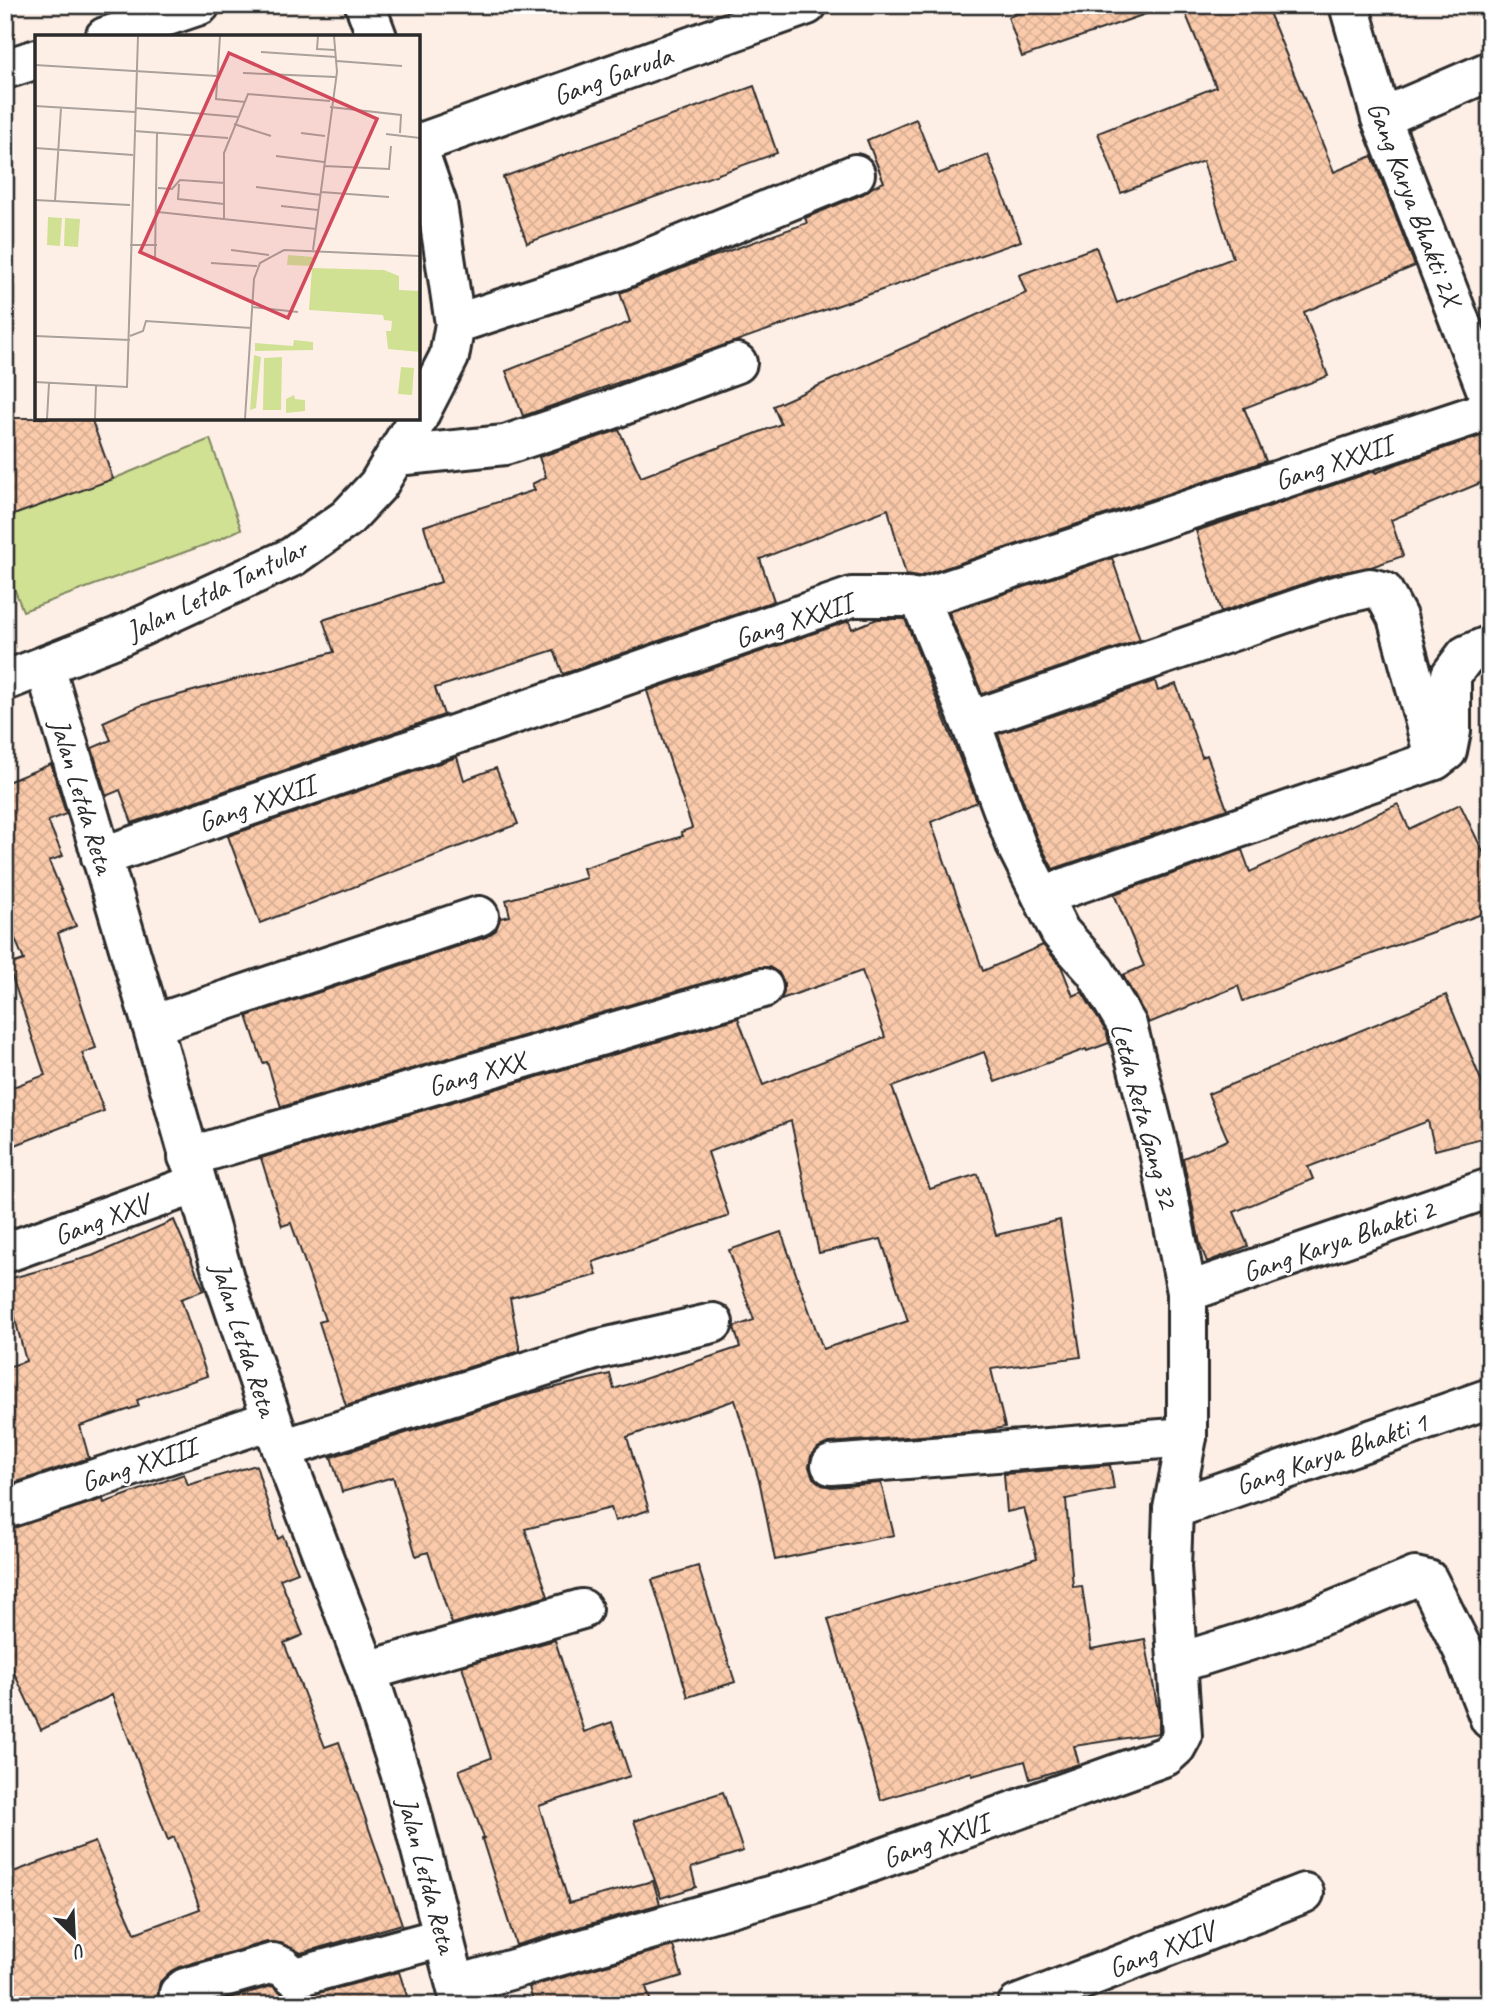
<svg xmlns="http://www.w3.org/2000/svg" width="1495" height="2010" viewBox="0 0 1495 2010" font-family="Caveat,sans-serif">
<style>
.grass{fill:#d0e194;stroke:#7e8660;stroke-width:2}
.building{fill:url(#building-cross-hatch);stroke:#2b2b2b;stroke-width:2}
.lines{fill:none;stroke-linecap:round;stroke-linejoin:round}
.minor-casing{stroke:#2b2b2b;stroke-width:44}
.major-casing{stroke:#2b2b2b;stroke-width:44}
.minor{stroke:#fff;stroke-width:38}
.major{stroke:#fff;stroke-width:38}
.labels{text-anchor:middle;stroke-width:5;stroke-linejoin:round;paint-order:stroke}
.street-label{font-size:28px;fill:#2b2b2b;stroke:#fff}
.inset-road{fill:none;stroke:#aaa19b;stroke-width:2}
.view{fill:#d1495b;fill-opacity:0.15;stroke:#d1495b;stroke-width:3.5}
.inset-edge{fill:none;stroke:#2b2b2b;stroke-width:3.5}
</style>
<defs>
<pattern id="building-cross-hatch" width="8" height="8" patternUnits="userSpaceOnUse" patternTransform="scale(1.75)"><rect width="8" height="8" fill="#fbcaab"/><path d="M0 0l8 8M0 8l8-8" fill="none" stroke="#d7ae93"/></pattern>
</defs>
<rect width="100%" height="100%" fill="#feefe6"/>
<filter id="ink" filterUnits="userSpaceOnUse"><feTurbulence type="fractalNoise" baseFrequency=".0143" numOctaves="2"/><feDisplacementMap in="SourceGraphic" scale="14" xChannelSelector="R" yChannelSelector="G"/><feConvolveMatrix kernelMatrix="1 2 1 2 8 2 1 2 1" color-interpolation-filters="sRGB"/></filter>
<g filter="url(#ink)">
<polygon class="grass" points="210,439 241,529 218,540 23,611 5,565 5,518 113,479"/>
<g class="building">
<polygon points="1044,5 1153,5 1154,11 1022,57 1008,17"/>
<polygon points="1182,5 1266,5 1334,172 1372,156 1415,266 1304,312 1328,376 1244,408 1266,461 918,577 906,575 888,509 760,559 774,601 563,674 554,650 435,688 444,715 132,823 120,790 106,796 92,748 111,740 103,722 139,706 334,652 323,620 441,582 424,526 535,490 532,484 546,477 539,457 619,430 641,477 781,424 773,406 1026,293 1019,275 1096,247 1117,303 1233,258 1203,161 1121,193 1098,133 1216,87"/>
<polygon points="754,86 777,153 527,243 503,177"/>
<polygon points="916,119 938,174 988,155 1021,241 523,416 506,371 630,322 620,293 698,262 807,223 805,218 863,194 873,187 884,182 867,140"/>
<polygon points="5,418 91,418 113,479 5,518"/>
<polygon points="1490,433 1490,479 1391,520 1403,556 1371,567 1328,575 1221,612 1196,531 1375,471 1376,473 1397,464"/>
<polygon points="1112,558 1140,640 982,694 949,612"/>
<polygon points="877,619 905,619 977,802 931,822 983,971 1043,945 1061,966 1073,996 1082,992 1107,1033 1109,1043 1087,1051 1086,1049 995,1082 984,1052 892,1087 930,1189 978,1174 996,1235 1060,1220 1081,1357 991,1369 1005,1427 984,1431 829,1443 819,1447 811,1456 809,1467 813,1478 822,1485 832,1487 881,1483 894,1535 775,1560 760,1484 735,1400 627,1437 649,1510 615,1521 611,1508 525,1529 548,1596 452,1624 428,1552 416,1556 393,1477 342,1492 331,1457 528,1394 610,1374 614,1389 740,1347 734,1327 754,1320 729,1250 781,1232 823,1349 908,1321 881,1239 819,1253 791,1121 708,1152 729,1216 593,1262 597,1275 510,1298 520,1351 346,1406 319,1322 325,1320 291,1223 282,1226 261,1158 738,1018 763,1085 885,1037 862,971 781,999 784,992 784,983 779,973 769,967 758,967 281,1107 267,1062 263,1063 247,1016 486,937 496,930 500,918 510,916 506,900 586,878 583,868 683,836 681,832 692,828 647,691 849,621 852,629"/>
<polygon points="1155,681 1158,691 1176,684 1202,757 1207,755 1227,809 1053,869 1037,838 998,734"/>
<polygon points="457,757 464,780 496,768 518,824 260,923 228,836"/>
<polygon points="51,764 66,814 48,821 63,856 49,861 76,926 58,933 96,1048 82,1053 104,1111 5,1149 5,1090 45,1075 8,965 24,960 5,915 5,783"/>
<polygon points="1398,804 1409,829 1460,804 1490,866 1490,911 1243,1001 1238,986 1149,1023 1123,975 1144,966 1114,894 1242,850 1250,872"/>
<polygon points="1446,995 1490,1102 1490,1136 1435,1150 1428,1121 1308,1167 1313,1179 1234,1212 1248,1246 1207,1262 1200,1244 1183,1158 1228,1140 1208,1094"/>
<polygon points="174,1220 204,1290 181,1299 207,1376 137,1400 139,1406 80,1426 89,1458 5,1486 5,1368 26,1361 5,1280 92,1256"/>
<polygon points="256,1465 278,1539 283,1536 298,1572 280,1579 303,1635 284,1643 325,1747 339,1742 402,1924 301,1953 281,1943 267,1942 179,1967 171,1971 160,1982 156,2005 5,2005 5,1875 95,1842 135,1933 200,1909 174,1837 168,1840 112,1695 41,1730 5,1654 5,1530 103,1499 104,1503 184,1474 188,1485"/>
<polygon points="1110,1465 1114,1489 1066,1499 1073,1587 1082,1586 1091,1649 1145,1639 1159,1716 1159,1733 1074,1746 1079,1764 1030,1779 1025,1761 972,1776 971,1772 881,1800 828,1619 1037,1558 1024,1508 1007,1512 1004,1474"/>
<polygon points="698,1566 735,1682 688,1697 652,1580"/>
<polygon points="555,1640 584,1732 612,1722 630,1776 539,1806 569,1903 653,1881 660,1904 516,1945 482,1839 484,1838 459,1770 491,1758 462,1666"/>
<polygon points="723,1792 743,1851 691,1868 696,1887 661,1898 634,1821"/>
<polygon points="673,1946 682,1976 646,1987 652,2005 534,2005 529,1987"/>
<polygon points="399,1972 410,2005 206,2005 272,1986 289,1998 299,1998"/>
</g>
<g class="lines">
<defs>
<g id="minor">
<polyline points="1349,5 1381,118 1490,399"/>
<polyline points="105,37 200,5"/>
<polyline points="5,69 37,59"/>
<polyline points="1381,118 1490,71"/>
<polyline points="418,144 807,5"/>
<polyline points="455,324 620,270 855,174"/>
<polyline points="396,456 505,445 610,410 737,363"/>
<polyline points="45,667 152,1025 224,1278 282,1449 367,1671 404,1784 461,2005"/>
<polyline points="970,721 1335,596 1370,588 1383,591 1397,617 1435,760"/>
<polyline points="101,857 852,597 907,597 920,599 1490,410"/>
<polyline points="1042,896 1435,760 1447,751 1451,731 1451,675 1466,655 1490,645"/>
<polyline points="152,1025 479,916"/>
<polyline points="188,1157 763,988"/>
<polyline points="5,1253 196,1184"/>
<polyline points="1187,1292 1490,1188"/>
<polyline points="282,1449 595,1350 713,1323"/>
<polyline points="831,1465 1187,1437"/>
<polyline points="5,1509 271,1420"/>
<polyline points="1173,1509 1490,1398"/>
<polyline points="1178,1663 1296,1626 1415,1577 1428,1580 1463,1650 1490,1719"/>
<polyline points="367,1671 582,1609"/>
<polyline points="457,1985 811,1884 1166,1756 1176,1747 1182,1736 1171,1567 1173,1509 1187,1437 1187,1292 1159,1151 1127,1025 1095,971 1060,932 1017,847 970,721 920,599"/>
<polyline points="178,2005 179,1993 185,1988 273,1963 283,1967 295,1977 300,1976 444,1937"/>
<polyline points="1017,2005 1304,1893"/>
</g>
<g id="major">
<polyline points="365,5 377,37"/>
<polyline points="418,149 437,204 455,324 449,357 418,417"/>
<polyline points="5,681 118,637 292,557 347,518 378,485 418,418"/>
</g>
</defs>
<use href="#minor" class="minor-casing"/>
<use href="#major" class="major-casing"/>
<use href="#minor" class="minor"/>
<use href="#major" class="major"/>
</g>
</g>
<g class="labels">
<g class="street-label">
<text transform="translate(612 75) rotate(-20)" y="10">Gang Garuda</text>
<text transform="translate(1415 203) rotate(69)" y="10">Gang Karya Bhakti 2X</text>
<text transform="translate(1333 462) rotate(-18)" y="10">Gang XXXII</text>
<text transform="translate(216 589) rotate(-26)" y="10">Jalan Letda Tantular</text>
<text transform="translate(793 620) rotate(-18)" y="10">Gang XXXII</text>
<text transform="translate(83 796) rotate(73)" y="10">Jalan Letda Reta</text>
<text transform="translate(256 803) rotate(-19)" y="10">Gang XXXII</text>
<text transform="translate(476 1073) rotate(-16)" y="10">Gang XXX</text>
<text transform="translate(1145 1115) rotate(75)" y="10">Letda Reta Gang 32</text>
<text transform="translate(101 1219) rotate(-20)" y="10">Gang XXV</text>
<text transform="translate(1338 1240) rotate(-19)" y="10">Gang Karya Bhakti 2</text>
<text transform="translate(245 1339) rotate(72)" y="10">Jalan Letda Reta</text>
<text transform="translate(1331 1453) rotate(-19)" y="10">Gang Karya Bhakti 1</text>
<text transform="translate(138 1464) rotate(-18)" y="10">Gang XXIII</text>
<text transform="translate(935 1840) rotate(-20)" y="10">Gang XXVI</text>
<text transform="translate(428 1875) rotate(75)" y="10">Jalan Letda Reta</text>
<text transform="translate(1161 1949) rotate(-21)" y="10">Gang XXIV</text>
</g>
</g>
<g transform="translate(35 35)">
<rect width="385" height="385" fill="#feefe6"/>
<path d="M13,182L27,183L25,211L12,210ZM30,183L45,184L43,212L29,211ZM253,220L278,222L277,231L252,230ZM277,233L349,235L364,241V255L385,256V317L353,314L351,296H356L357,286L349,285L348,280L274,275ZM259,305L278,307V315L220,316V308L258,311ZM219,320L226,322L221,373L215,375ZM247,322L246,375H228L229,323ZM366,332L379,333L377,360L363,359ZM259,360L260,364L270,365V376L251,378V364Z" fill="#d0e194"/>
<path class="inset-road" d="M185,1L181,64L210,67M283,1L282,14L300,15M226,17L301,22M302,26L367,31M0,30L182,41M208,38L301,42M0,71L100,77M295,72L366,80L365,98M100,73L204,82M199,89L236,101M99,96L193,103M266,98L290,101M351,99L385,103M0,113L98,120M241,121L289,127M289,131L354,134L356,111M144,149L143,164L189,169M221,152L286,160M123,153L137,154L145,145L190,148M286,157L354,162M0,165L95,170M20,166L26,73M246,171L283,175M123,177L281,194M189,183V118L213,59L295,66M95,210H122M196,215L234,220M278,215L302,37L299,1M120,224L122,97M176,228L222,231M217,272L263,277M0,301L95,305M95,301L108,296L111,286L216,293M0,347L92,352L103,1M12,384L14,348M60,384L61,351M210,384L219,244L225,228L249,215L385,221"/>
<path class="view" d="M194,18L342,84L253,283L105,217Z"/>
<rect width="385" height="385" class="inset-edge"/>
</g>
<rect width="1495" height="2010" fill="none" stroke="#fff" stroke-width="28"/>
<rect x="14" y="14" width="1467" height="1982" fill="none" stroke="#2b2b2b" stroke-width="2.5" filter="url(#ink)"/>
<g transform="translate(74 1936) rotate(156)" stroke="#ffffff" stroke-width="5" paint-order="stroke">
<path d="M0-5L12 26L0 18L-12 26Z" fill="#2b2b2b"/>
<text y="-10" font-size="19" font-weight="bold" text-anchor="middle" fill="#2b2b2b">U</text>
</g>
</svg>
